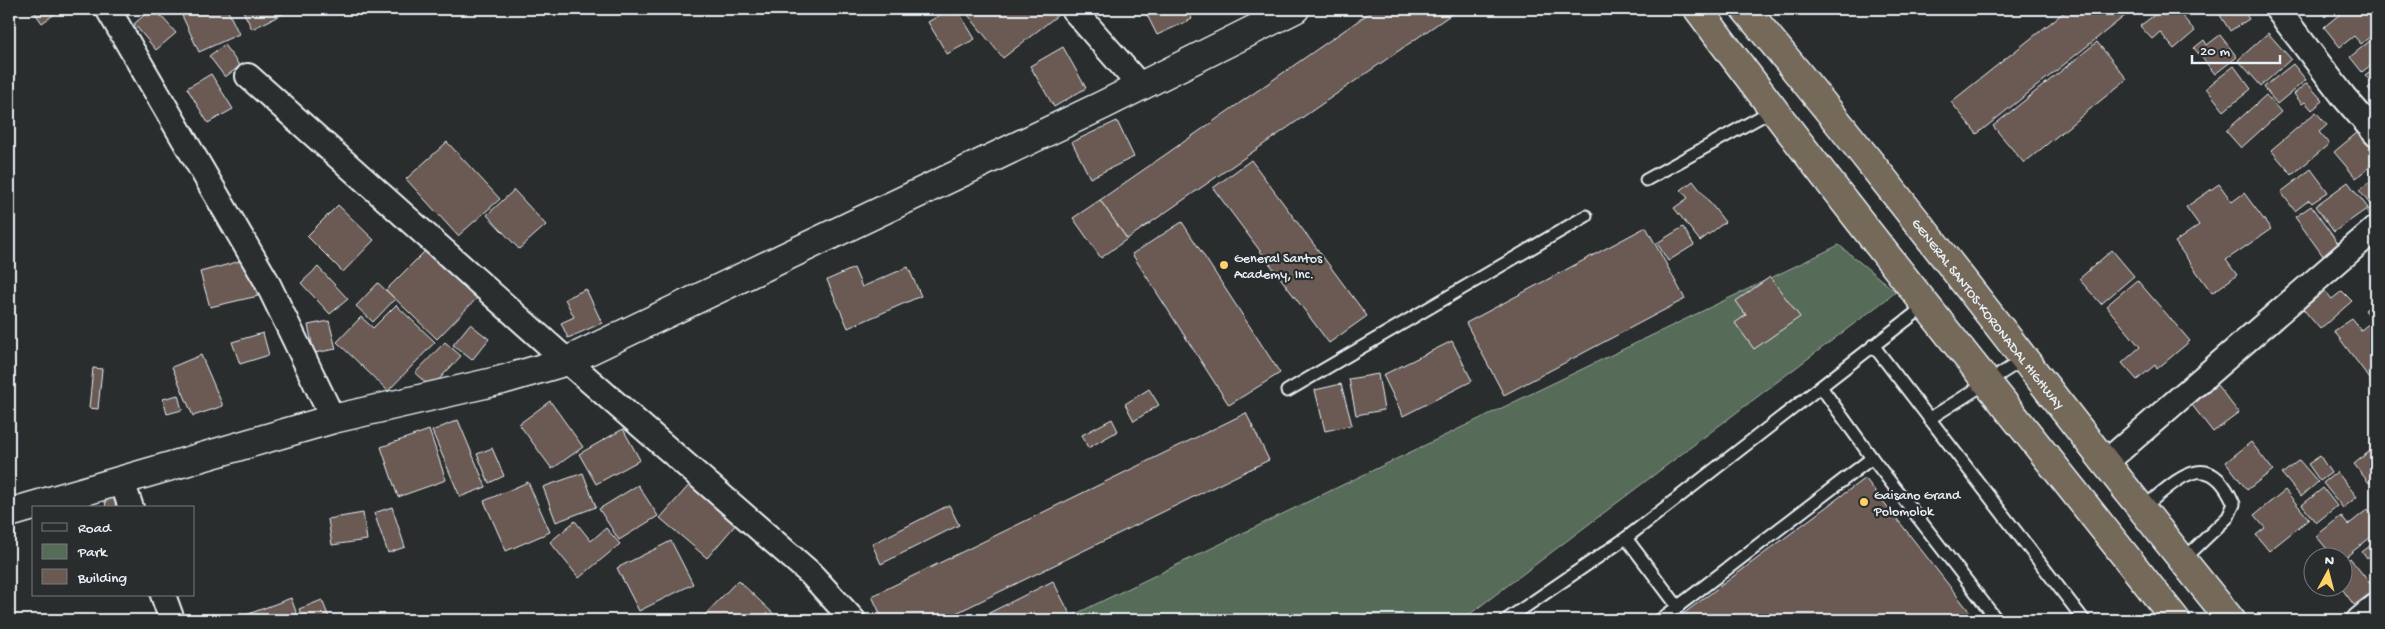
<svg xmlns="http://www.w3.org/2000/svg" width="2385" height="629" viewBox="0 0 2385 629" font-family="'Gochi Hand',sans-serif">
<style>
.green{fill:#576c58;stroke:#a0aea8}
.building{fill:#6b5a52;stroke:#e8f1f8}
.lines{fill:none;stroke-linecap:round;stroke-linejoin:round}
.service-casing{stroke:#e8f1f8;stroke-width:15}
.minor-casing{stroke:#e8f1f8;stroke-width:28}
.tertiary-casing{stroke:#e8f1f8;stroke-width:31}
.trunk-casing{stroke:#e8f1f8;stroke-width:31}
.service{stroke:#2a2d2e;stroke-width:11}
.minor{stroke:#2a2d2e;stroke-width:24}
.tertiary{stroke:#2a2d2e;stroke-width:28}
.trunk{stroke:#746a5a;stroke-width:28}
.poi-dot{fill:#ffd166;stroke:#2a2d2e;stroke-width:2}
.labels{text-anchor:middle;stroke-width:4.5;stroke-linejoin:round;paint-order:stroke}
.poi-label{font-size:14px;fill:#e8f1f8;stroke:#2a2d2e;text-anchor:start}
.street-label{font-size:14px;fill:#e8f1f8;stroke:#2a2d2e}
</style>
<rect width="100%" height="100%" fill="#2a2d2e"/>
<filter id="ink" filterUnits="userSpaceOnUse"><feTurbulence type="fractalNoise" baseFrequency=".02" numOctaves="2"/><feDisplacementMap in="SourceGraphic" scale="10" xChannelSelector="R" yChannelSelector="G"/><feConvolveMatrix kernelMatrix="1 2 1 2 8 2 1 2 1" color-interpolation-filters="sRGB"/></filter>
<g filter="url(#ink)">
<polygon class="green" points="1839,245 1896,292 1462,620 1063,620"/>
<g class="building">
<polygon points="32,9 62,9 42,23"/>
<polygon points="151,9 155,9 176,33 156,50 134,24"/>
<polygon points="179,9 227,9 239,34 199,52"/>
<polygon points="242,9 293,9 252,29"/>
<polygon points="950,9 957,9 975,39 947,54 928,22"/>
<polygon points="965,9 1061,9 1063,11 1003,58 964,10"/>
<polygon points="1144,9 1188,9 1192,19 1157,35"/>
<polygon points="1375,9 1459,9 1127,239 1100,200"/>
<polygon points="2068,9 2130,9 2131,11 1977,134 1951,102"/>
<polygon points="2162,9 2176,9 2195,31 2174,49 2160,32 2152,39 2140,26"/>
<polygon points="2216,9 2242,9 2249,19 2230,31"/>
<polygon points="2319,9 2335,9 2325,17"/>
<polygon points="2346,9 2376,9 2376,32 2361,44 2354,36 2340,47 2324,27"/>
<polygon points="2268,33 2291,59 2261,86 2238,60"/>
<polygon points="2220,35 2237,57 2215,74 2194,48 2204,40 2207,45"/>
<polygon points="2376,36 2376,61 2362,72 2350,57"/>
<polygon points="2097,42 2127,79 2024,163 1993,126"/>
<polygon points="224,45 240,66 225,77 209,56"/>
<polygon points="1063,47 1086,88 1054,107 1030,66"/>
<polygon points="2293,64 2306,80 2277,104 2264,87"/>
<polygon points="2234,66 2251,89 2224,111 2206,88"/>
<polygon points="2376,67 2376,98 2368,88 2373,84 2365,75"/>
<polygon points="211,74 233,109 208,123 187,88"/>
<polygon points="2307,83 2323,101 2312,110 2305,102 2302,104 2294,94"/>
<polygon points="2266,95 2281,112 2241,148 2226,131"/>
<polygon points="2316,112 2327,125 2319,132 2329,144 2292,175 2271,150"/>
<polygon points="1117,121 1134,157 1090,178 1072,142"/>
<polygon points="2358,132 2376,153 2376,161 2356,178 2334,152"/>
<polygon points="447,142 500,199 458,236 406,179"/>
<polygon points="1251,160 1367,316 1329,343 1213,188"/>
<polygon points="2311,169 2328,192 2312,203 2309,200 2295,211 2281,192"/>
<polygon points="2373,179 2376,183 2376,224 2366,211 2372,207 2359,190"/>
<polygon points="1693,181 1725,222 1700,241 1674,208 1688,198 1681,190"/>
<polygon points="2348,182 2368,208 2334,232 2315,206"/>
<polygon points="2219,184 2232,202 2244,193 2271,229 2226,260 2237,275 2212,293 2175,242 2199,225 2186,207"/>
<polygon points="514,190 546,225 519,249 487,215"/>
<polygon points="1100,200 1127,239 1101,258 1073,218"/>
<polygon points="338,205 374,240 343,272 307,236"/>
<polygon points="2311,206 2342,249 2326,260 2295,217"/>
<polygon points="1182,222 1280,373 1229,405 1132,254"/>
<polygon points="1646,227 1685,299 1504,395 1466,323"/>
<polygon points="1683,227 1694,245 1668,261 1657,243"/>
<polygon points="430,246 480,295 437,339 386,290"/>
<polygon points="2112,250 2134,276 2101,304 2079,279"/>
<polygon points="248,259 258,296 210,307 200,272"/>
<polygon points="318,267 348,299 330,314 301,283"/>
<polygon points="908,267 921,296 848,328 827,280 854,268 862,287"/>
<polygon points="1770,277 1800,317 1754,349 1735,323 1746,315 1736,301"/>
<polygon points="2137,280 2190,341 2157,369 2155,365 2137,380 2122,363 2140,347 2106,306"/>
<polygon points="378,283 395,299 373,322 356,306"/>
<polygon points="586,289 602,323 568,338 561,323 574,317 565,299"/>
<polygon points="2325,291 2332,299 2342,291 2352,301 2320,329 2303,309"/>
<polygon points="2376,301 2376,324 2365,310"/>
<polygon points="396,305 435,342 388,391 337,342 361,317 373,328"/>
<polygon points="2352,319 2361,330 2371,322 2376,329 2376,387 2334,331"/>
<polygon points="329,321 336,349 314,353 308,325"/>
<polygon points="470,324 489,339 472,360 453,345"/>
<polygon points="263,333 269,355 240,364 232,342"/>
<polygon points="1452,341 1472,381 1403,416 1383,375"/>
<polygon points="445,342 461,356 431,388 415,373"/>
<polygon points="201,355 223,406 193,416 172,367"/>
<polygon points="93,368 102,369 98,409 89,408"/>
<polygon points="1378,374 1384,410 1356,415 1349,379"/>
<polygon points="1341,384 1352,425 1325,431 1315,390"/>
<polygon points="2217,385 2239,413 2213,432 2192,405"/>
<polygon points="1149,389 1159,405 1134,421 1125,404"/>
<polygon points="178,395 182,410 167,414 163,399"/>
<polygon points="550,401 583,447 552,469 519,424"/>
<polygon points="1246,413 1269,460 942,620 883,620 872,596"/>
<polygon points="1112,419 1118,431 1088,448 1082,435"/>
<polygon points="458,420 486,487 460,497 432,431"/>
<polygon points="623,429 640,460 596,484 579,454"/>
<polygon points="429,430 446,480 398,497 381,447"/>
<polygon points="2251,442 2273,470 2247,490 2226,462"/>
<polygon points="2376,446 2376,477 2369,483 2354,464"/>
<polygon points="492,448 504,476 489,483 477,454"/>
<polygon points="2320,456 2331,473 2320,481 2308,464"/>
<polygon points="2299,460 2318,482 2301,497 2282,474"/>
<polygon points="2337,472 2357,497 2343,508 2323,483"/>
<polygon points="583,473 596,507 556,522 543,487"/>
<polygon points="1865,478 1976,620 1675,620"/>
<polygon points="528,482 550,532 506,551 484,501"/>
<polygon points="691,483 737,523 707,558 660,518"/>
<polygon points="638,485 658,516 619,540 599,509"/>
<polygon points="2323,488 2337,506 2316,523 2302,505"/>
<polygon points="123,490 126,508 106,508 104,494"/>
<polygon points="2285,490 2309,519 2269,551 2256,535 2265,528 2254,515"/>
<polygon points="949,505 959,525 881,564 872,544"/>
<polygon points="392,507 405,547 388,553 374,513"/>
<polygon points="2368,509 2376,519 2376,533 2342,560 2342,556 2333,556 2316,536 2341,516 2348,525"/>
<polygon points="363,513 367,540 332,545 328,519"/>
<polygon points="575,521 591,541 606,528 620,544 579,578 550,542"/>
<polygon points="671,541 693,584 639,611 617,568"/>
<polygon points="2375,542 2376,552 2367,559 2362,552"/>
<polygon points="2350,558 2375,590 2354,605 2340,586 2342,586 2342,564"/>
<polygon points="738,580 780,620 700,620"/>
<polygon points="1053,581 1071,616 1063,620 975,620"/>
<polygon points="291,598 299,620 239,620 238,618"/>
<polygon points="322,600 330,620 303,620 299,609"/>
<polygon points="130,617 131,620 116,620"/>
</g>
<g class="lines">
<defs>
<g id="service">
<polyline points="1646,180 1773,110"/>
<polyline points="1873,345 2084,620"/>
<polyline points="1821,387 1872,458 1997,620"/>
<polyline points="1287,391 1586,216"/>
<polyline points="1929,419 2024,359"/>
<path d="M2141,509C2176,482 2208,443 2234,504L2228,517L2182,561"/>
<polyline points="1626,538 1678,607"/>
<polyline points="1506,620 1626,538 1926,305"/>
<polyline points="1660,620 1872,458"/>
</g>
<g id="minor">
<polyline points="108,9 266,280 333,419"/>
<polyline points="1073,9 1141,87"/>
<polyline points="2277,9 2344,97 2376,134"/>
<polyline points="248,76 567,361 810,573 853,620"/>
<polyline points="2105,463 2376,228"/>
<polyline points="122,481 131,508"/>
<polyline points="163,595 172,620"/>
<polyline points="2359,620 2376,606"/>
</g>
<polyline id="tertiary" points="9,513 333,419 502,380 567,361 1103,105 1295,9"/>
<g id="trunk">
<path d="M1698,9C1852,217 2016,417 2176,620"/>
<path id="s1" d="M1745,9C1912,208 2066,418 2231,620"/>
</g>
</defs>
<use href="#service" class="service-casing"/>
<use href="#minor" class="minor-casing"/>
<use href="#tertiary" class="tertiary-casing"/>
<use href="#trunk" class="trunk-casing"/>
<use href="#service" class="service"/>
<use href="#minor" class="minor"/>
<use href="#tertiary" class="tertiary"/>
<use href="#trunk" class="trunk"/>
</g>
</g>
<g class="poi-dot">
<circle cx="1224" cy="265" r="5"/>
<circle cx="1864" cy="502" r="5"/>
</g>
<g class="labels">
<g class="poi-label">
<text x="1234" y="262">General Santos<tspan x="1234" dy="16">Academy, Inc.</tspan></text>
<text x="1874" y="499">Gaisano Grand<tspan x="1874" dy="16">Polomolok</tspan></text>
</g>
<g class="street-label">
<text dy="5" stroke="none"><textPath href="#s1" startOffset="390">GENERAL SANTOS-KORONADAL HIGHWAY</textPath></text>
</g>
</g>
<rect width="2385" height="629" fill="none" stroke="#2a2d2e" stroke-width="30"/>
<rect x="15" y="15" width="2355" height="599" fill="none" stroke="#e8f1f8" stroke-width="2" filter="url(#ink)"/>
<rect x="32" y="506" width="162" height="90" fill="#2a2d2e" stroke="#767b7f"/>
<rect x="42" y="523" width="25" height="8" fill="#2a2d2e" stroke="#767b7f"/>
<text x="78" y="532" font-size="15" fill="#e8f1f8">Road</text>
<rect x="42" y="544" width="25" height="15" fill="#576c58" stroke="#767b7f"/>
<text x="78" y="556" font-size="15" fill="#e8f1f8">Park</text>
<rect x="42" y="569" width="25" height="15" fill="#6b5a52" stroke="#767b7f"/>
<text x="78" y="582" font-size="15" fill="#e8f1f8">Building</text>
<g transform="translate(2328 572) rotate(7)"><circle r="24" fill="#2a2d2e" stroke="#767b7f"/>
<path d="M0-4L9 19L0 12L-9 19Z" fill="#ffd166"/>
<text y="-8" font-size="14" font-weight="bold" text-anchor="middle" fill="#e8f1f8">N</text>
</g>
<path d="M2192 55v8h88v-8" fill="none" stroke="#e8f1f8" stroke-width="2.5"/>
<text x="2200" y="55" font-size="15" fill="#e8f1f8" stroke="#2a2d2e" stroke-width="4" paint-order="stroke">20 m</text>
</svg>
